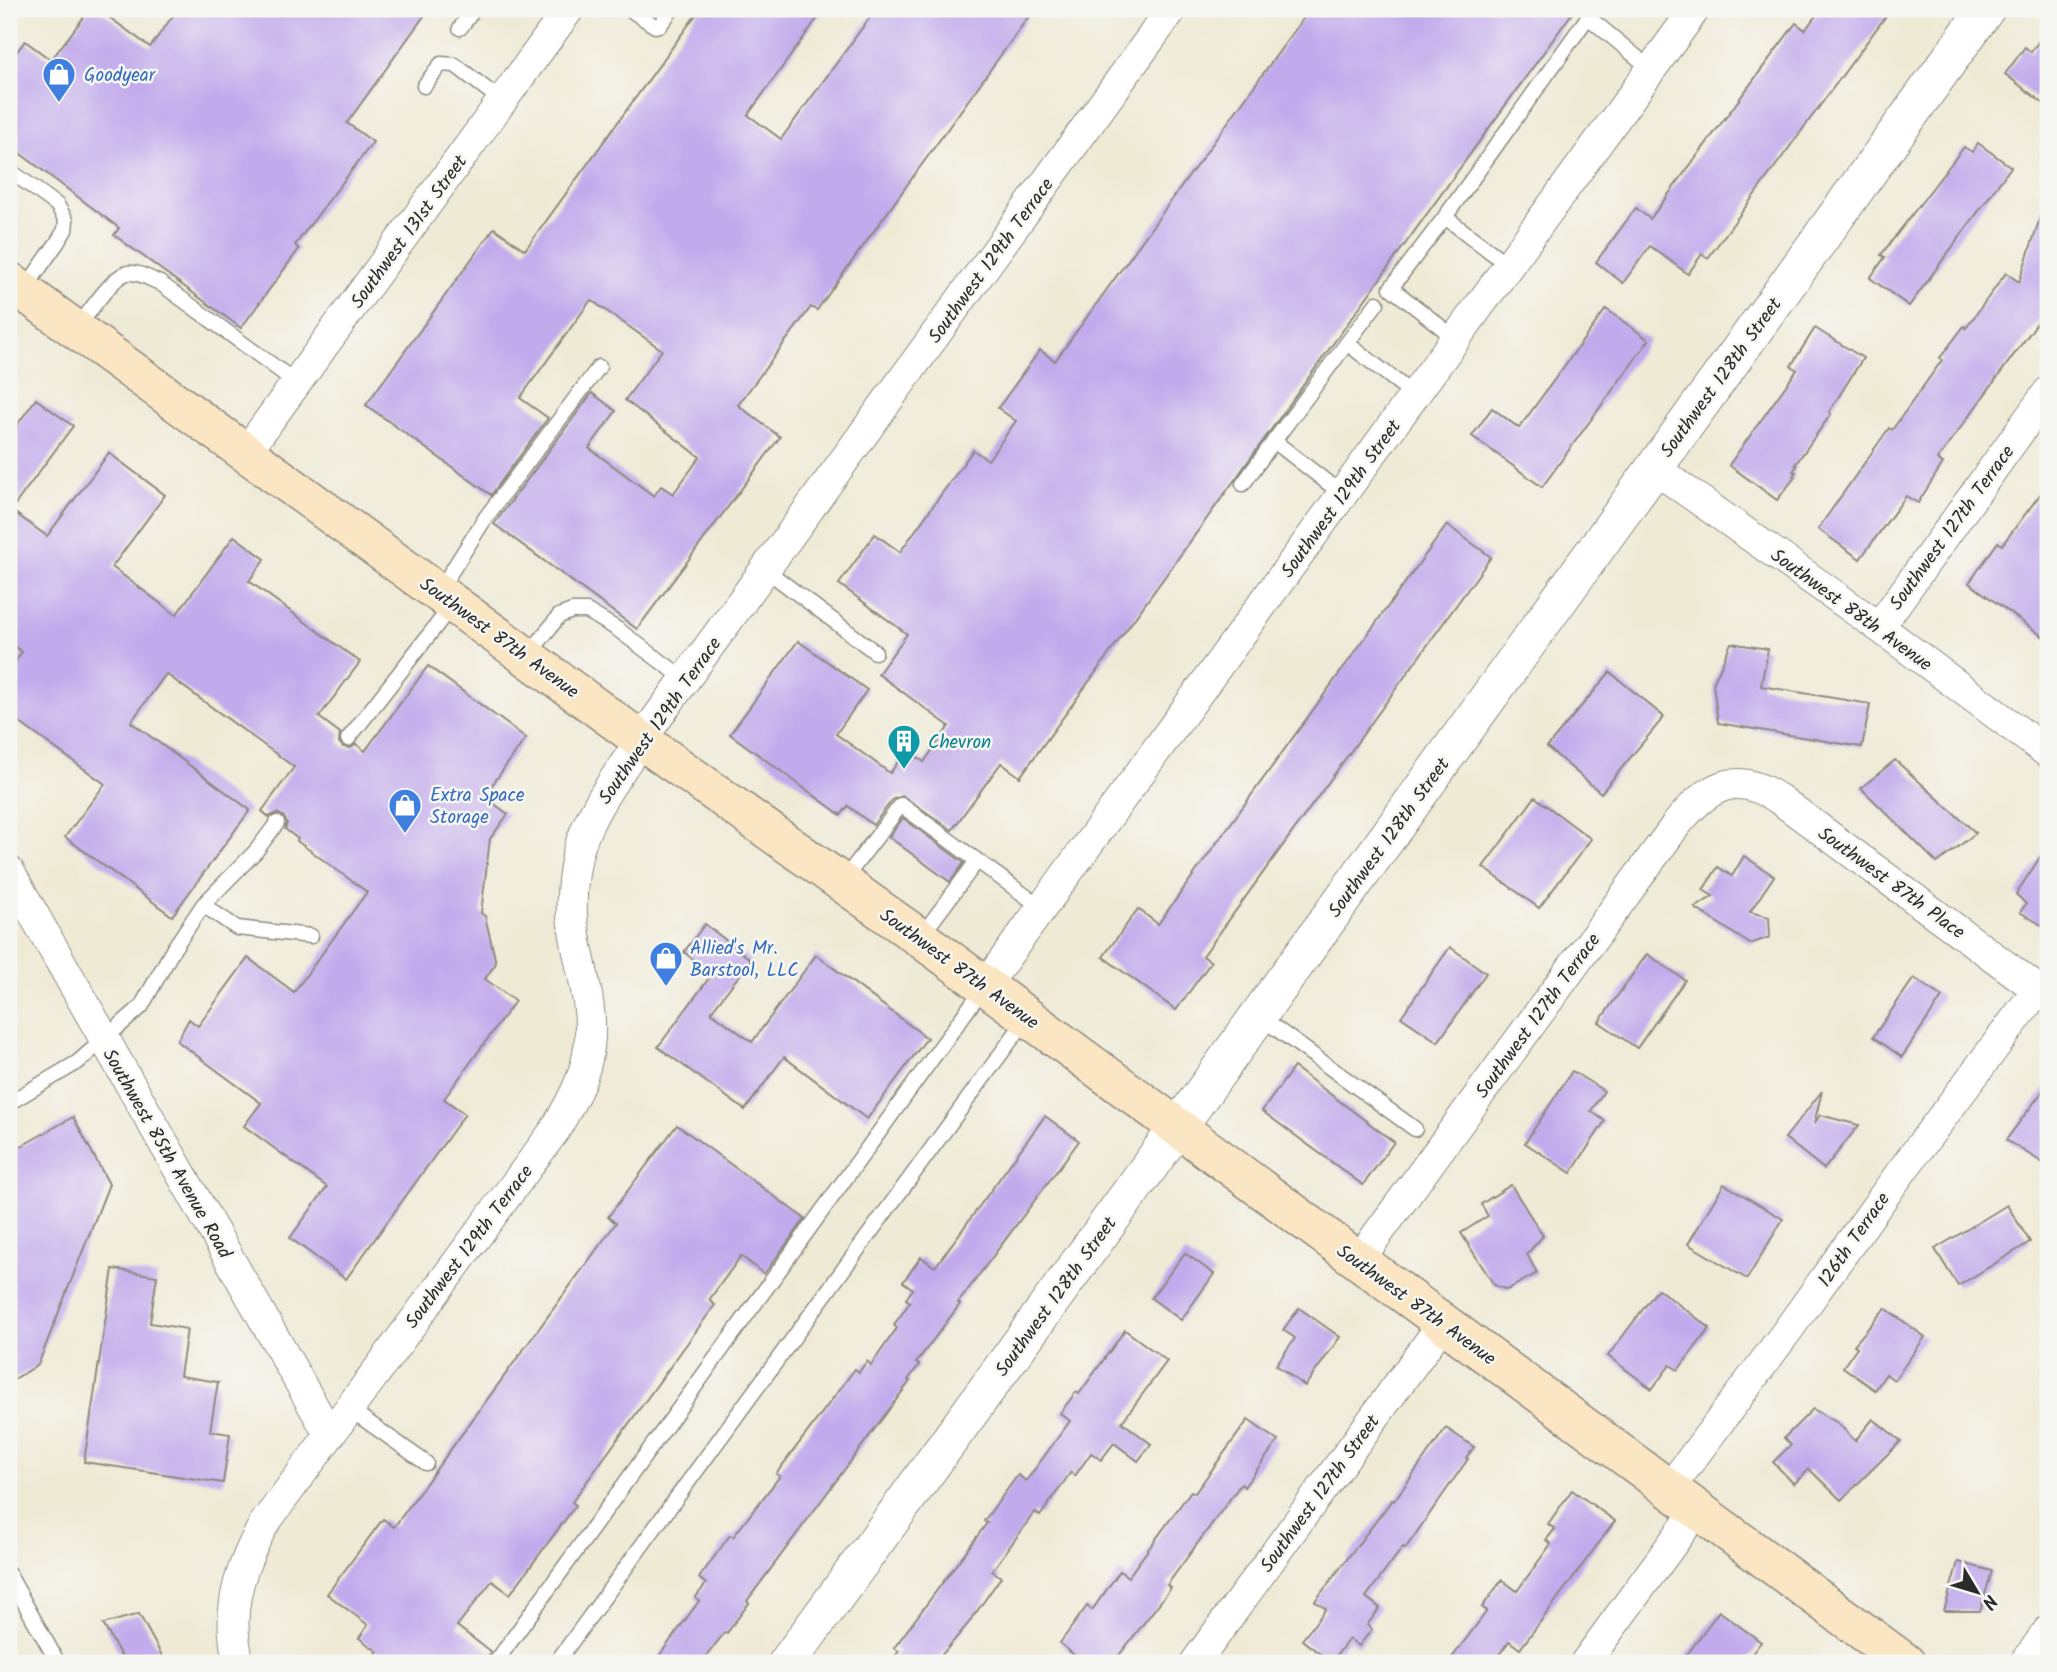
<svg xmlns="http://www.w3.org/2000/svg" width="2057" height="1672" viewBox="0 0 2057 1672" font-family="Kalam,sans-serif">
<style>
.building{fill:#c2abec}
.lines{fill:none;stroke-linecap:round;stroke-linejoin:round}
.service-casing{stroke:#8d8a80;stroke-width:17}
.minor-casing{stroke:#8d8a80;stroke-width:32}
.tertiary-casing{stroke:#8d8a80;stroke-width:39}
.secondary-casing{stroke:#8d8a80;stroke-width:41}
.service{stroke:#fff;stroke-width:14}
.minor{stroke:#fff;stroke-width:30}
.tertiary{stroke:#fff;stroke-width:37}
.secondary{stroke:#fbe6c4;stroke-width:38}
.labels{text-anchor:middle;stroke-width:5;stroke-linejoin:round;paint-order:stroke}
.shop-label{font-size:19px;fill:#366cbe;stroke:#f6f6f2;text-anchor:start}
.street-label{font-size:19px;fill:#2b2b2b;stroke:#f6f6f2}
.culture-label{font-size:19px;fill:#0d838f;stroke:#f6f6f2;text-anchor:start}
</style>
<rect width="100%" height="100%" fill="#f6f6f2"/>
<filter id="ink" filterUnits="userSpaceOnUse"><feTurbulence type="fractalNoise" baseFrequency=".0143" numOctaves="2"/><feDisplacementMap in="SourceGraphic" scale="14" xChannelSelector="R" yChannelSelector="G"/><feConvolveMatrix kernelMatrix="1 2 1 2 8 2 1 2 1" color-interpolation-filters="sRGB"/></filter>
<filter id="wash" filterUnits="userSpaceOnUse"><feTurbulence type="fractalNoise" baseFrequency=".00686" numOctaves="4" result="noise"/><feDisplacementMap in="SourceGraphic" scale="28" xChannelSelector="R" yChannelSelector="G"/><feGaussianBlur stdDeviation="1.57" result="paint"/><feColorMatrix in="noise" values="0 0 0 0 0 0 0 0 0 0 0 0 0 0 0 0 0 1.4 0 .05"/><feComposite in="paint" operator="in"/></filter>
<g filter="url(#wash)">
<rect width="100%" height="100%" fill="#efead6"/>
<g id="blocks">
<g class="building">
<polygon points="90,9 98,9 150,47 178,9 429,9 347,123 373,142 295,245 299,249 241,328 114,235 119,228 9,145 9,62 25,41 51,60"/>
<polygon points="700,9 824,9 748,115 781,139 876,9 1034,9 817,310 811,307 738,405 780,437 637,629 494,524 592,393 616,411 589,448 654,496 661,486 673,494 700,457 625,400 662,350 591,300 520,398 548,418 491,495 366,405 494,228 525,250"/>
<polygon points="1310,9 1575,9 1020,777 1001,763 952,830 903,796 893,799 873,825 848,806 841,815 730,734 798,641 867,690 836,734 890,773 907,750 924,762 949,726 878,674 907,634 839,584 875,534 900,552 973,450 988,460 1016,421 998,408 1040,350 1055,361"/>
<polygon points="1821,9 1891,9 1708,258 1702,254 1688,274 1650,246 1623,283 1596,262 1636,208 1650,219 1796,23 1805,30"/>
<polygon points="2048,29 2048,107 2005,74 2025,47 2031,52"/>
<polygon points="1978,143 2011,167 1909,306 1870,278 1885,257 1881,255 1964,147 1972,152"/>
<polygon points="2044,206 2048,206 2048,308 1937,460 1943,463 1918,503 1906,496 1860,559 1818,529 1889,428 1892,430 1942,360 1940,358 1964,326 1966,328 2006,273 2019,282"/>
<polygon points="1606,309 1649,340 1542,487 1472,436 1492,408 1519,428"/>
<polygon points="1815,328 1863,358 1829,412 1831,414 1795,465 1797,466 1793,471 1796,472 1793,476 1795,477 1777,500 1729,465 1797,370 1791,366"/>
<polygon points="36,399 73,426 11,510 47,536 109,453 165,495 112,567 176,615 234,536 265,559 249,581 360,662 319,717 340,733 339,742 343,747 351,748 356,744 365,751 428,666 526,738 487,792 493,797 490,801 508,814 490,839 481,913 485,916 496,963 485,979 515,1001 444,1099 465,1114 346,1279 290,1238 327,1187 244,1126 261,1103 177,1041 189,1019 198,1026 248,958 294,992 367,892 297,841 298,839 285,829 287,823 283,816 277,813 269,817 262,811 294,767 166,674 131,722 250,810 172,916 65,837 105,784 9,715 9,671 22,652 9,642 9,436"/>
<polygon points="2048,484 2048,640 1969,583 1998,542 2002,545"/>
<polygon points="1447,525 1491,557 1203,956 1211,962 1176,1010 1103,957 1138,909 1158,924"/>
<polygon points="1731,643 1768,649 1761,686 1870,704 1862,747 1718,723 1713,684"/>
<polygon points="1610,672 1664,717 1601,793 1547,747"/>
<polygon points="1895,760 1976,833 1937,863 1861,788"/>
<polygon points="1535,797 1591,839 1539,908 1483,867"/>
<polygon points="903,818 964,863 950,882 889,837"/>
<polygon points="2048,845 2048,929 2020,912 2026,904 2016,894"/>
<polygon points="1744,856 1774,876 1750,912 1769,917 1770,937 1750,944 1695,908 1713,896 1703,890 1718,867 1732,876"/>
<polygon points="705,924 751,960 711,1012 752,1042 816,955 927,1038 867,1119 784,1057 745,1110 658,1047 712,974 684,952"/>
<polygon points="1450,947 1486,973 1438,1042 1401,1017"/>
<polygon points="1647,954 1685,980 1637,1048 1599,1022"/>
<polygon points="1914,978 1942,997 1902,1057 1873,1037"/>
<polygon points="1294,1067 1394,1142 1363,1185 1262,1111"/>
<polygon points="1572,1071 1604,1091 1591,1111 1605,1121 1571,1173 1525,1143"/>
<polygon points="2048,1084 2048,1166 2006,1140"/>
<polygon points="1822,1091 1814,1124 1820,1115 1859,1125 1824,1169 1785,1138"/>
<polygon points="1045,1116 1079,1141 958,1303 960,1304 916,1363 919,1365 908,1380 910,1381 747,1601 749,1603 727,1633 725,1632 701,1663 654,1663 699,1601 695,1598 706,1584 699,1578 730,1535 733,1537 780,1476 776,1474 855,1369 859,1372 867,1361 871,1365 897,1328 894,1325 910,1302 906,1299 913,1289 903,1282 921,1257 935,1267"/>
<polygon points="73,1117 109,1184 38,1365 9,1382 9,1153"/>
<polygon points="677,1125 805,1219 764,1274 741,1256 709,1300 715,1305 572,1502 576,1505 510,1594 492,1581 457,1626 491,1652 486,1663 370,1663 378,1652 359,1638 368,1625 327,1594 383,1519 394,1527 616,1223 608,1217"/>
<polygon points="1724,1184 1783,1219 1747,1279 1688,1244"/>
<polygon points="1511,1185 1543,1236 1527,1254 1537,1273 1507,1290 1494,1285 1461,1233 1488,1216 1481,1204"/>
<polygon points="2007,1205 2030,1242 1958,1286 1935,1249"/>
<polygon points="1185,1253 1214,1274 1181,1320 1151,1298"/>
<polygon points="113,1269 157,1276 150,1323 187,1329 180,1376 218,1382 210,1431 230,1434 223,1483 84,1462"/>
<polygon points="1658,1289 1710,1328 1678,1370 1670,1365 1652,1389 1608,1356"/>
<polygon points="1299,1308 1340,1337 1305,1386 1276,1365 1295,1338 1283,1330"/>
<polygon points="1885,1308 1925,1337 1894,1380 1886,1374 1875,1390 1843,1367 1857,1347 1854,1345"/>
<polygon points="1125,1330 1167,1361 1122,1422 1151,1444 1138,1461 1114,1443 1101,1460 1091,1453 1075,1476 1071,1472 1040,1516 1035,1512 992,1571 1001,1577 968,1624 935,1663 890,1663 899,1651 894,1648 987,1523 984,1521 1018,1475 1026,1481 1070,1421 1060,1413 1076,1392 1079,1394"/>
<polygon points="1813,1409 1838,1423 1855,1441 1873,1419 1901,1441 1841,1500 1809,1469 1794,1484 1773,1462 1791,1445 1784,1438"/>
<polygon points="1248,1420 1278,1441 1244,1487 1241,1484 1167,1585 1171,1588 1113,1663 1083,1663 1060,1643 1087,1606 1092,1610 1120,1571 1128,1577 1191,1491 1195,1493"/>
<polygon points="1446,1428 1474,1447 1466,1458 1468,1459 1405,1549 1403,1547 1366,1597 1380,1608 1367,1625 1372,1629 1359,1646 1349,1639 1331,1662 1302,1640 1326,1609 1315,1601 1392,1500 1394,1501"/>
<polygon points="1572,1490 1615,1521 1520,1649 1509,1641 1493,1663 1448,1663 1487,1611 1482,1607 1502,1580 1517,1591 1551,1544 1546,1540 1555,1529 1548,1524"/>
<polygon points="1958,1562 1992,1571 1980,1611 1944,1611"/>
<polygon points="1719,1611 1761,1642 1745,1663 1681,1663"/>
<polygon points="139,1614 166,1663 125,1663 103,1624"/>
</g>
</g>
</g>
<g filter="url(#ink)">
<use href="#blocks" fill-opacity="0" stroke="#8d8a80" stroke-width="2"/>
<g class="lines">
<defs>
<g id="service">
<polyline points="629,9 655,26 660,25 672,9"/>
<polyline points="460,28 474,9"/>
<polyline points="424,86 441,64 455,65 502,101"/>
<polyline points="9,170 57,205 66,220 65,230 57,243 24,290"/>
<polyline points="1445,217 1588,17 1651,69"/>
<path d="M78,327C87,315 113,276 127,273C138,271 150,279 160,283L297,383"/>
<polyline points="1455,338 1391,288 1445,217 1508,265"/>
<polyline points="1347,343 1377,303"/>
<polyline points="1243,484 1274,441"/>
<polyline points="1342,494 1274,441 1347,343 1414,395"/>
<polyline points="766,570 875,652"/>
<polyline points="439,591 486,517 599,367"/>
<polyline points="527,657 559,616 572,611 587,611 617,629 686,680"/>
<polyline points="348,739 453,604"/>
<polyline points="842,882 901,805 1042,908"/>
<polyline points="203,905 237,928 311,936"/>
<polyline points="922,935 977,861"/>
<polyline points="1260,1017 1415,1129"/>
<polyline points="9,1103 78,1062 141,1007 174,948 203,905 256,851 277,823"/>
<polyline points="348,1408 426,1463"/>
<polyline points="9,1575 58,1663"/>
<polyline points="495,1663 984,987"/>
<polyline points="556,1663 1027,1018"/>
</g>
<g id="minor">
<polyline points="246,452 569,9"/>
<polyline points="1654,468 1879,627 2048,753"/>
<polyline points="1879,627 2048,392"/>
<polyline points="9,871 329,1434"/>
<polyline points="985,986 1695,9"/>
<path d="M1358,1261L1676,825C1707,787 1734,769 1779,799L2048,997"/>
<polyline points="1669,1489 1785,1334 1901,1172 2038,989"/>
<path d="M239,1663C225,1612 239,1569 264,1524L555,1130C570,1104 586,1077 589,1047C595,1002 576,959 572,915C571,896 573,875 577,856C587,814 617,776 641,740L1172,9"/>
<polyline points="1195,1663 1443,1323"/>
<polyline points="1585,1663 1697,1510"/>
<polyline points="2025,1663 2048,1631"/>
</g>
<polyline id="tertiary" points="787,1663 1178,1127 1986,9"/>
<polyline id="secondary" points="9,281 641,740 920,938 1906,1663"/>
</defs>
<use href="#service" class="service-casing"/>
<use href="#minor" class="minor-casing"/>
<use href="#tertiary" class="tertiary-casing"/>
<use href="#secondary" class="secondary-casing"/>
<use href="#service" class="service"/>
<use href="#minor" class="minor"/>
<use href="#tertiary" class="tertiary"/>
<use href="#secondary" class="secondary"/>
</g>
</g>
<defs>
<symbol id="shop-pin" viewBox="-11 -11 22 30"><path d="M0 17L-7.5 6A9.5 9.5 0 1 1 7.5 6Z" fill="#3f7fe0" stroke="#f6f6f2"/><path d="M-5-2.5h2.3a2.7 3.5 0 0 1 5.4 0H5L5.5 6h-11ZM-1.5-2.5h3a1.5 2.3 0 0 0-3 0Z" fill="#fff"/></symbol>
<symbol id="building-pin" viewBox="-11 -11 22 30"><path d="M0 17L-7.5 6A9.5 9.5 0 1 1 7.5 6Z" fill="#0f9aa8" stroke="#f6f6f2"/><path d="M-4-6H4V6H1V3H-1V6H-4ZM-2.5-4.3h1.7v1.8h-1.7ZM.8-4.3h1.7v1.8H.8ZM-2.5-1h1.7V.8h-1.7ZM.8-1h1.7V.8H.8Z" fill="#fff"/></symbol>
</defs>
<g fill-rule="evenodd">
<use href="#shop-pin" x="40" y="55" width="38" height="52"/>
<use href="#building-pin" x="885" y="722" width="38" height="52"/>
<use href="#shop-pin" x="386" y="786" width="38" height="52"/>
<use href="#shop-pin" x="647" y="939" width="38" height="52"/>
</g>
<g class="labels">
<g class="shop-label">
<text x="84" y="81">Goodyear</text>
<text x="430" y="801">Extra Space<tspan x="430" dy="22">Storage</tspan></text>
<text x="690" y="954">Allied's Mr.<tspan x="690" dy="22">Barstool, LLC</tspan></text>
</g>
<g class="street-label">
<text transform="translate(408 231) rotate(-54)" y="7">Southwest 131st Street</text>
<text transform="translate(990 260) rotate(-54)" y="7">Southwest 129th Terrace</text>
<text transform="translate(1720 377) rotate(-54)" y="7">Southwest 128th Street</text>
<text transform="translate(1340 498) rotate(-54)" y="7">Southwest 129th Street</text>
<text transform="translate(1951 527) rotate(-54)" y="7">Southwest 127th Terrace</text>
<text transform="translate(1852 609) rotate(36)" y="7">Southwest 88th Avenue</text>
<text transform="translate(500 637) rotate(36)" y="7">Southwest 87th Avenue</text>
<text transform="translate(659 720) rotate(-55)" y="7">Southwest 129th Terrace</text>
<text transform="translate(1388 837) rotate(-54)" y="7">Southwest 128th Street</text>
<text transform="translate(1892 882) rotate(36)" y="7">Southwest 87th Place</text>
<text transform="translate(960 968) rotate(36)" y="7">Southwest 87th Avenue</text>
<text transform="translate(1537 1015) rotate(-54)" y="7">Southwest 127th Terrace</text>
<text transform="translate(168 1153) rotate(60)" y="7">Southwest 85th Avenue Road</text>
<text transform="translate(1853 1239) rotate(-55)" y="7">126th Terrace</text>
<text transform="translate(468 1246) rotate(-53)" y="7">Southwest 129th Terrace</text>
<text transform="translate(1055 1296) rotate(-54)" y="7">Southwest 128th Street</text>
<text transform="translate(1417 1304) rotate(36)" y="7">Southwest 87th Avenue</text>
<text transform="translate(1319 1493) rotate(-54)" y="7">Southwest 127th Street</text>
</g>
<g class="culture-label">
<text x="928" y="748">Chevron</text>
</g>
</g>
<rect width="2057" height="1672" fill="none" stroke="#f6f6f2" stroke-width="35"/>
<g transform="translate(1977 1592) rotate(128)" stroke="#f6f6f2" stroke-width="5" paint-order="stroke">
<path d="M0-5L12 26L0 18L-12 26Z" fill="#2b2b2b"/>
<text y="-10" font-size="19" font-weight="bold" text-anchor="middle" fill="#2b2b2b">N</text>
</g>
</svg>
